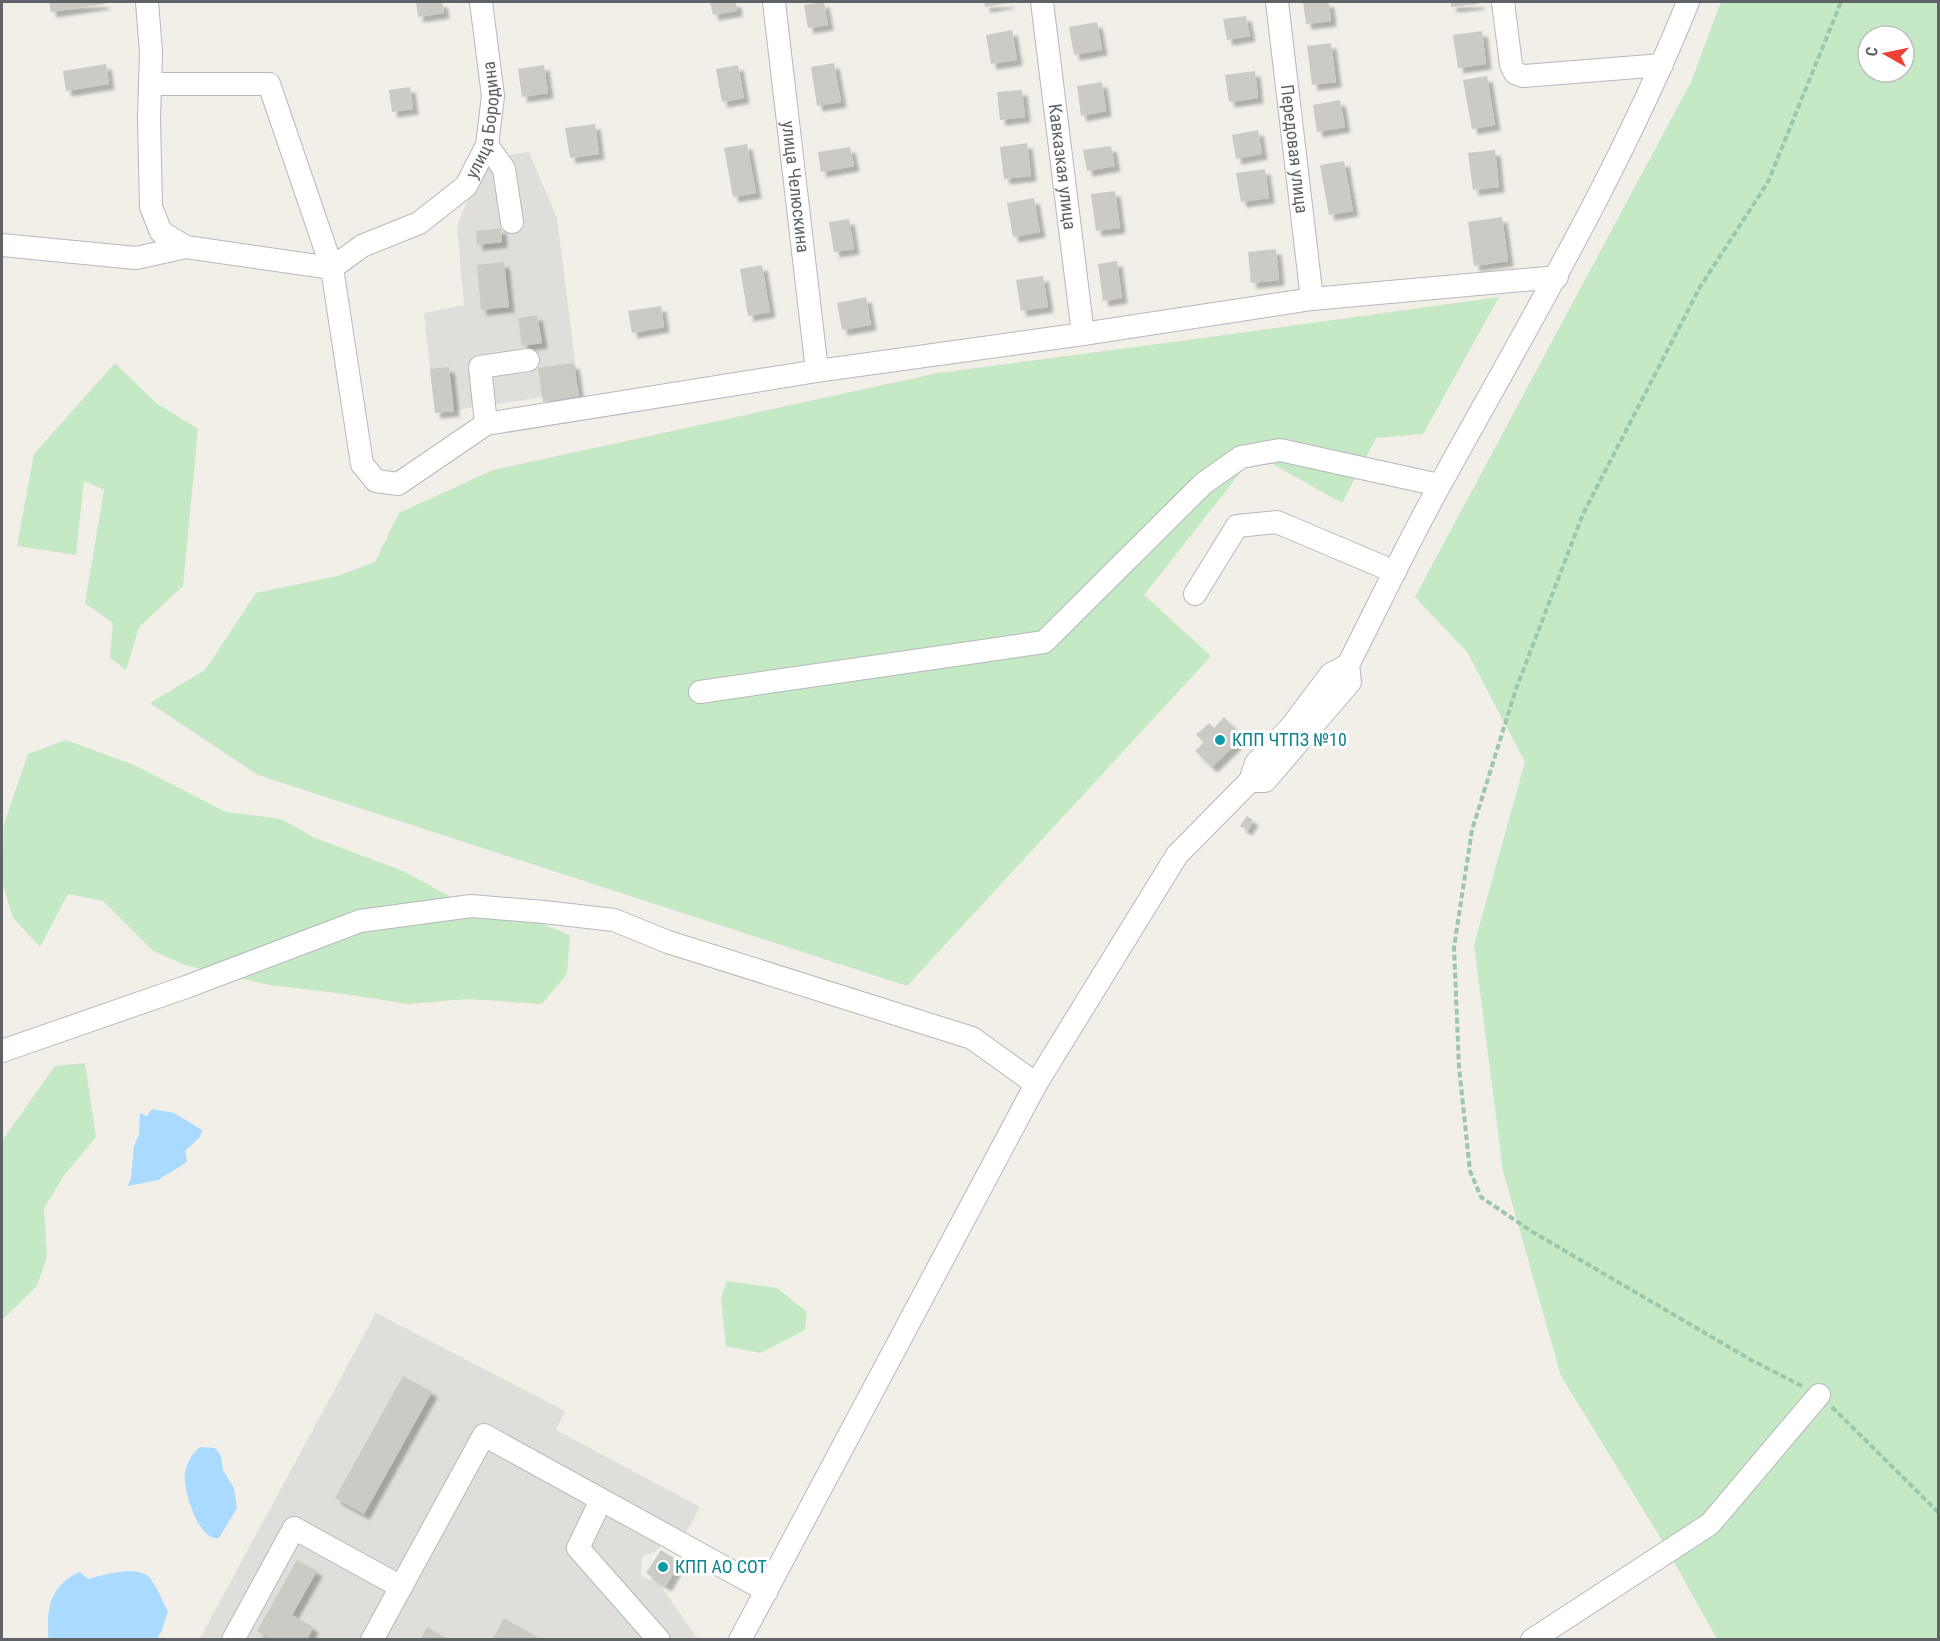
<svg xmlns="http://www.w3.org/2000/svg" width="1940" height="1641" viewBox="0 0 1940 1641" font-family="'Roboto Condensed',sans-serif">
<style>
.industrial{fill:#e0deda}
.green{fill:#c5e8c5;fill-rule:evenodd}
.water{fill:#aadaff}
.building{fill:#cccac5;filter:url(#shadow)}
.lines{fill:none;stroke-linecap:round;stroke-linejoin:round}
.minor-casing{stroke:#b5b8bc;stroke-width:24}
.path{stroke:#9cc7a9;stroke-width:4;stroke-dasharray:6 3;stroke-linecap:butt}
.minor{stroke:#fff;stroke-width:22}
.culture-dot{fill:#0f9aa8;stroke:#fff;stroke-width:2}
.labels{text-anchor:middle;stroke-width:6;stroke-linejoin:round;paint-order:stroke}
.street-label{font-size:18px;fill:#5f6368;stroke:#fff}
.culture-label{font-size:18px;fill:#0d838f;stroke:#fff;text-anchor:start}
</style>
<defs>
<filter id="shadow"><feDropShadow dx="5.5" dy="5.5" stdDeviation="1.5" flood-color="#0004"/></filter>
</defs>
<rect width="100%" height="100%" fill="#f1efe8"/>
<g class="industrial">
<polygon points="529,152 557,218 579,392 435,413 424,313 464,305 457,226 485,159"/>
<polygon points="376,1313 565,1411 556,1430 700,1507 684,1536 677,1528 655,1552 642,1557 641,1576 660,1585 698,1639 199,1640"/>
</g>
<g class="green">
<path d="M1721,2H1938V1639H1717L1660,1537L1561,1376L1503,1171L1474,945L1525,762L1467,652L1415,597L1691,82ZM1868,36H1904V72H1868Z"/>
<polygon points="1499,297 1423,434 1376,438 1342,503 1255,454 1144,595 1211,656 907,986 258,775 150,703 205,670 256,593 337,576 375,562 399,513 493,470 938,373 1188,340"/>
<polygon points="115,363 156,403 198,429 183,586 139,627 126,670 110,658 113,623 85,603 104,490 84,481 76,555 17,546 34,454"/>
<polygon points="66,740 134,765 226,812 281,819 315,838 403,871 462,903 514,913 570,935 567,974 542,1004 467,999 408,1004 345,994 269,985 185,965 153,951 103,901 68,894 40,947 13,918 2,882 4,824 28,754"/>
<polygon points="85,1063 96,1137 65,1174 44,1208 47,1256 37,1286 2,1320 2,1141 55,1066"/>
<polygon points="727,1281 777,1288 807,1312 805,1330 760,1353 726,1346 721,1298"/>
</g>
<g class="water">
<polygon points="152,1109 174,1113 202,1130 200,1137 185,1151 187,1161 184,1164 158,1180 128,1186 131,1178 134,1146 139,1134 140,1113 147,1116"/>
<path d="M200,1447L215,1448L221,1456L223,1470L234,1488L237,1508L219,1538C199,1543 182,1488 185,1472C188,1461 192,1454 200,1447Z"/>
<path d="M80,1572L88,1579C102,1575 137,1565 149,1577C157,1586 162,1601 168,1611L162,1630L157,1639H48C49,1630 47,1620 49,1611C51,1593 64,1578 80,1572Z"/>
</g>
<g class="building">
<polygon points="49,2 104,2 105,4 51,12"/>
<polygon points="416,2 442,2 444,13 418,17"/>
<polygon points="710,2 736,2 737,11 713,15"/>
<polygon points="824,2 828,25 808,28 804,5"/>
<polygon points="984,2 1009,2 1009,3 985,7"/>
<polygon points="1303,2 1329,2 1331,21 1306,24"/>
<polygon points="1451,2 1479,2 1479,4 1451,7"/>
<polygon points="1246,16 1250,36 1227,40 1223,19"/>
<polygon points="1097,22 1102,50 1074,55 1069,27"/>
<polygon points="1012,30 1017,60 991,64 986,35"/>
<polygon points="1482,31 1486,64 1458,68 1453,35"/>
<polygon points="1331,43 1336,82 1312,85 1307,46"/>
<polygon points="834,63 841,102 817,106 811,67"/>
<polygon points="106,64 109,84 66,91 63,71"/>
<polygon points="544,65 548,93 522,97 518,69"/>
<polygon points="738,65 744,98 722,102 716,69"/>
<polygon points="1255,71 1258,98 1229,102 1225,75"/>
<polygon points="1487,76 1495,125 1472,129 1463,80"/>
<polygon points="1102,82 1106,111 1081,116 1077,86"/>
<polygon points="410,87 413,109 392,112 389,90"/>
<polygon points="1022,90 1025,117 1000,120 997,92"/>
<polygon points="1340,100 1345,127 1317,132 1313,105"/>
<polygon points="595,124 599,154 570,158 565,128"/>
<polygon points="1258,130 1262,154 1236,159 1232,135"/>
<polygon points="1027,143 1031,176 1004,179 1000,147"/>
<polygon points="747,144 756,193 733,197 724,148"/>
<polygon points="1111,146 1115,166 1087,171 1083,150"/>
<polygon points="850,147 854,166 821,172 818,152"/>
<polygon points="1495,150 1499,187 1473,190 1468,153"/>
<polygon points="1344,161 1353,211 1329,215 1320,165"/>
<polygon points="1265,169 1269,198 1241,202 1236,173"/>
<polygon points="1115,191 1120,228 1096,231 1091,194"/>
<polygon points="1034,198 1040,232 1013,237 1007,203"/>
<polygon points="1502,217 1508,261 1474,266 1468,222"/>
<polygon points="849,219 854,249 834,252 829,222"/>
<polygon points="501,228 502,242 477,245 476,231"/>
<polygon points="1276,249 1279,280 1251,283 1248,252"/>
<polygon points="1117,261 1122,298 1103,301 1098,264"/>
<polygon points="504,262 509,307 481,310 477,265"/>
<polygon points="762,265 770,312 748,316 740,269"/>
<polygon points="1043,276 1048,307 1021,311 1016,280"/>
<polygon points="866,297 871,325 842,330 837,303"/>
<polygon points="661,306 664,327 632,333 628,311"/>
<polygon points="537,315 542,343 522,346 518,318"/>
<polygon points="574,363 579,396 543,402 538,368"/>
<polygon points="449,367 454,411 435,413 430,369"/>
<polygon points="1224,717 1243,737 1212,767 1195,751 1204,742 1196,735 1209,723 1214,728"/>
<polygon points="1247,816 1253,820 1247,830 1240,826"/>
<polygon points="403,1376 432,1392 364,1514 335,1498"/>
<polygon points="661,1550 680,1562 666,1586 646,1573"/>
<polygon points="297,1560 317,1571 292,1615 313,1627 307,1640 272,1640 257,1631"/>
<polygon points="504,1618 542,1640 492,1640"/>
<polygon points="427,1627 450,1640 420,1640"/>
</g>
<g class="lines">
<defs>
<g id="minor">
<polyline points="147,2 151,52 149,118 151,207 161,232 186,247 332,268 362,464 376,481 398,484 486,424 817,371 1083,334 1312,299 1557,277"/>
<path id="s1" d="M774,2L817,371"/>
<path id="s2" d="M1042,2L1083,334"/>
<path id="s3" d="M1277,2L1312,299"/>
<polyline points="1503,2 1511,65 1515,73 1523,76 1662,65"/>
<path id="s4" d="M150,84H269L332,268L362,246L419,223L466,186L487,145L493,96L481,2"/>
<polyline points="487,145 504,169 512,222"/>
<polyline points="2,245 136,258 186,247"/>
<polyline points="486,424 480,367 528,360"/>
<polyline points="1195,594 1237,526 1277,522 1395,572"/>
<path d="M1348,665C1379,604 1408,542 1441,483C1528,325 1621,169 1688,2"/>
<polygon points="1348,665 1350,682 1265,781 1250,781 1256,763 1291,727 1331,674"/>
<polyline points="700,692 1044,642 1204,483 1241,457 1280,450 1439,485"/>
<polyline points="2,1051 186,987 360,921 471,906 544,912 614,920 668,942 972,1038 1036,1084"/>
<polyline points="601,1500 578,1548 659,1640"/>
<polyline points="233,1640 294,1528 401,1587"/>
<polyline points="372,1640 484,1435 767,1591"/>
<polyline points="740,1640 1036,1084 1177,855 1250,781"/>
<polyline points="1532,1640 1710,1524 1819,1395"/>
</g>
</defs>
<use href="#minor" class="minor-casing"/>
<g class="path">
<polyline points="1802,1386 1751,1360 1531,1231 1481,1197 1470,1171 1459,1067 1454,947 1472,830 1516,689 1583,514 1700,287 1768,182 1841,2"/>
<polyline points="1832,1407 1938,1512"/>
</g>
<use href="#minor" class="minor"/>
</g>
<g class="culture-dot">
<circle cx="1220" cy="740" r="6"/>
<circle cx="663" cy="1567" r="6"/>
</g>
<g class="labels">
<g class="street-label">
<text dy="6" stroke="none"><textPath href="#s4" startOffset="542">улица Бородина</textPath></text>
<text dy="6" stroke="none"><textPath href="#s3" startOffset="148">Передовая улица</textPath></text>
<text dy="6" stroke="none"><textPath href="#s2" startOffset="166">Кавказкая улица</textPath></text>
<text dy="6" stroke="none"><textPath href="#s1" startOffset="186">улица Челюскина</textPath></text>
</g>
<g class="culture-label">
<text x="1232" y="746">КПП ЧТПЗ №10</text>
<text x="675" y="1573">КПП АО СОТ</text>
</g>
</g>
<rect width="1940" height="1641" fill="none" stroke="#5f6368" stroke-width="6"/>
<g transform="translate(1886 54) rotate(279)"><circle r="28" fill="#ffffff" stroke="#bfc1c3" stroke-width="1.5"/>
<path d="M0-4.5L10 22L0 15L-10 22Z" fill="#ea4335"/>
<text y="-9" font-size="16" font-weight="bold" text-anchor="middle" fill="#5f6368">С</text>
</g>
</svg>
